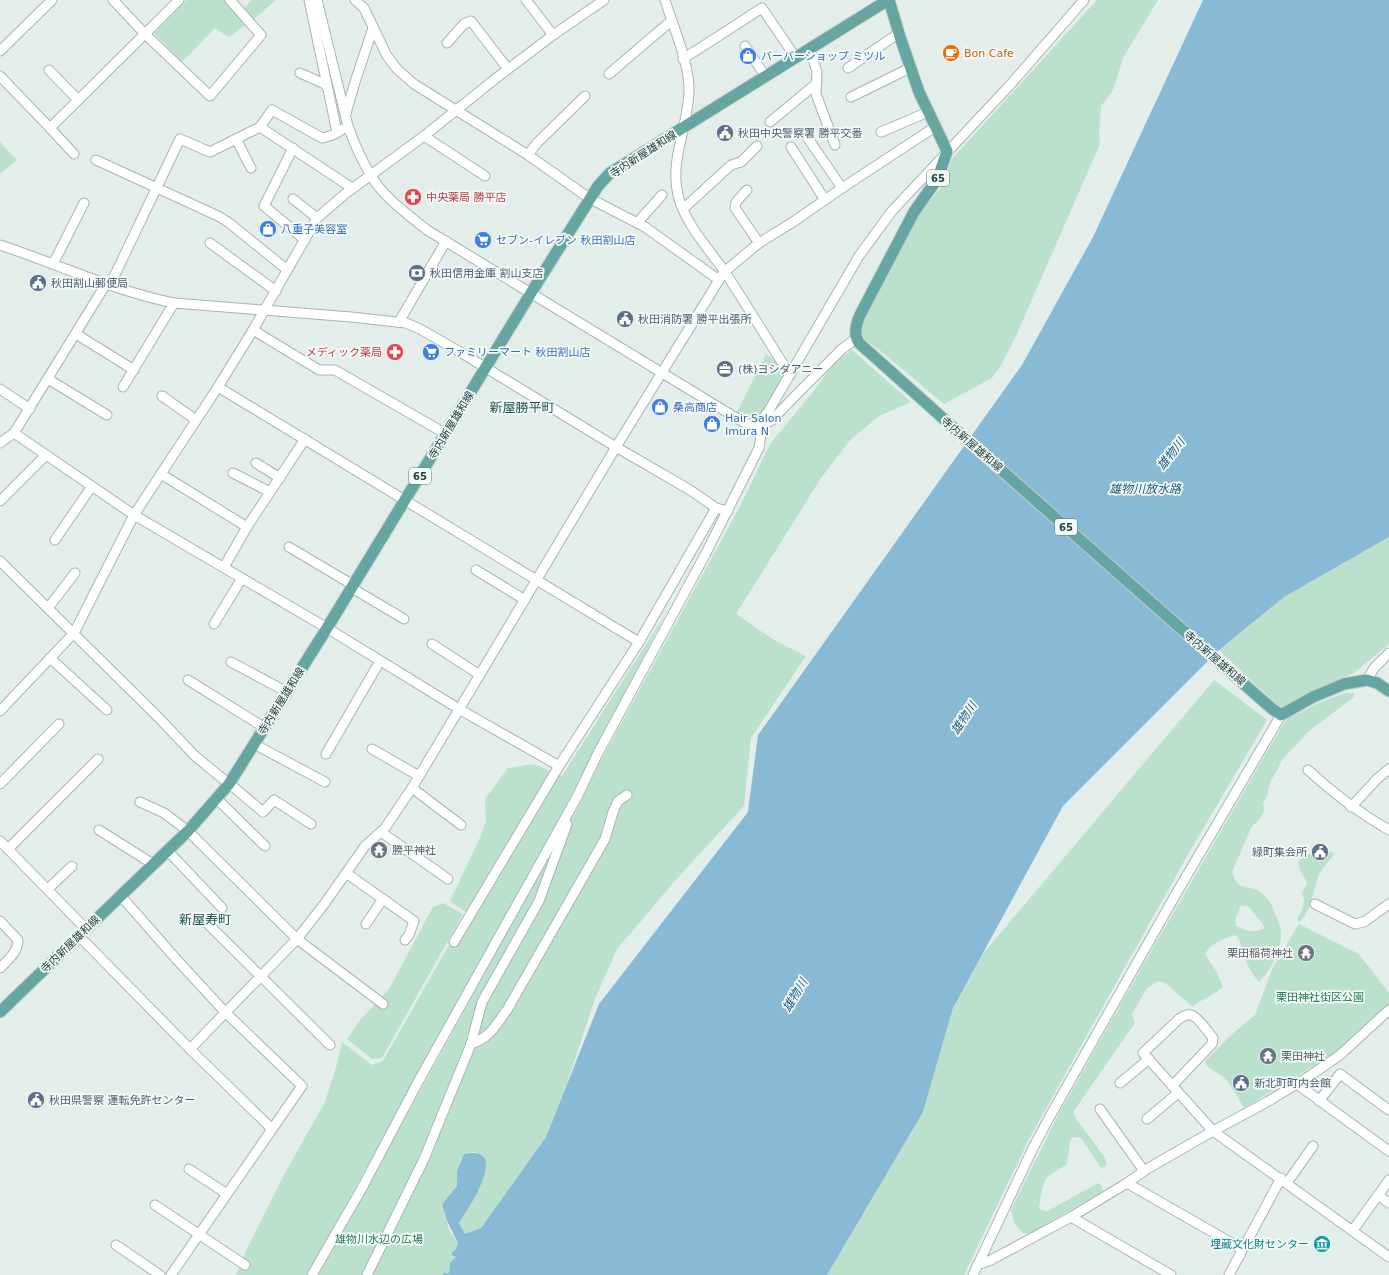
<svg xmlns="http://www.w3.org/2000/svg" width="1389" height="1275" viewBox="0 0 1389 1275" font-family="'DejaVu Sans','Noto Sans JP',sans-serif">
<style>
.green{fill:#bbe0cc;fill-rule:evenodd}
.water{fill:#88bad5}
.lines{fill:none;stroke-linecap:round;stroke-linejoin:round}
.minor-casing{stroke:#a5b6b4;stroke-width:11}
.major-casing{stroke:#c1cac9;stroke-width:13}
.minor{stroke:#fff;stroke-width:9}
.major{stroke:#65a6a2;stroke-width:11}
.labels{text-anchor:middle;stroke-width:3.5;stroke-linejoin:round;paint-order:stroke}
.shield{fill:#f4faf8;stroke:#607876;stroke-width:1}
.shield-label{font-size:10px;font-weight:bold;fill:#21403e}
.food-label{font-size:11px;fill:#c56008;stroke:#f4faf8;text-anchor:start}
.shop-label{font-size:11px;fill:#366cbe;stroke:#f4faf8;text-anchor:start}
.service-label{font-size:11px;fill:#4e5e75;stroke:#f4faf8;text-anchor:start}
.street-label{font-size:11px;fill:#21403e;stroke:#f4faf8}
.health-label{font-size:11px;fill:#be3a42;stroke:#f4faf8;text-anchor:start}
.worship-label{font-size:11px;fill:#5b616d;stroke:#f4faf8;text-anchor:start}
.park-label{font-size:11px;fill:#297a58;stroke:#f4faf8}
.culture-label{font-size:11px;fill:#0d838f;stroke:#f4faf8;text-anchor:end}
.water-label{font-size:12px;font-style:italic;fill:#185a80;stroke:#f4faf8}
.quarter-label{font-size:13px;fill:#1c5451;stroke:#f4faf8}
</style>
<rect width="100%" height="100%" fill="#e3eeeb"/>
<g class="green">
<polygon points="187,0 225,0 247,24 229,37 215,28 182,62 154,33"/>
<polygon points="252,0 276,0 253,20 243,9"/>
<polygon points="1097,0 1158,0 1123,58 1113,90 1101,106 1099,133 1100,144 1016,336 1000,367 992,378 944,404 882,352 864,339 861,328 869,309 919,212 940,189 945,181 951,160"/>
<polygon points="0,142 17,160 0,174"/>
<path d="M852,350L911,402L879,416L851,439L821,478L736,614L774,640L806,656L751,738L744,806L681,874L617,949L595,999L567,1083L546,1137L481,1228L465,1234L459,1223L470,1205L483,1156L474,1152L464,1154L457,1171V1186L442,1204L449,1230L458,1243C454,1255 458,1262 448,1274L444,1272L443,1275H317L448,1041L520,909L579,806L599,764L739,508L770,444L813,392L835,362Z"/>
<polygon points="766,354 776,361 785,374 762,412 753,418 745,416 737,412"/>
<polygon points="1389,537 1389,644 1355,672 1282,707 1275,703 1219,650 1284,597"/>
<polygon points="666,613 602,737 541,852 307,1275 236,1275 246,1251 285,1173 325,1102 337,1064 342,1042 372,1065 383,1061 467,913 450,901 479,840 486,821 485,799 508,768 534,764 562,776"/>
<polygon points="1214,680 1267,720 1186,858 1029,1139 964,1275 827,1275 923,1112 953,1008 982,955"/>
<path d="M1346,693H1354V697L1309,731L1282,760L1270,783L1267,796L1263,803L1264,811L1259,820L1252,826L1232,872C1239,894 1248,883 1260,892C1269,898 1272,905 1275,914C1277,918 1279,922 1280,926C1285,945 1272,969 1259,982C1251,974 1245,960 1242,949C1240,943 1240,939 1235,935C1224,938 1210,944 1205,954L1217,973L1223,987L1218,991L1192,1006L1165,983L1158,981L1147,988L1132,1014L1135,1023L1073,1112L1077,1120L1105,1158L1107,1165L1101,1168L1081,1138L1073,1137L1070,1141L1067,1164L1046,1178L1041,1193L1039,1207L1041,1210L1048,1211L1098,1183L1101,1185L1103,1191L1030,1234L1023,1233L1014,1223L1011,1210L1058,1115L1146,960L1282,726L1287,719L1323,701ZM1241,905L1248,906L1263,924L1264,928C1255,934 1245,931 1236,926L1235,920Z"/>
<path d="M1328,852H1332L1334,854C1330,860 1323,867 1319,874C1313,890 1312,908 1301,921H1298L1297,919L1303,908L1304,900L1302,893L1307,884C1306,878 1302,875 1300,870C1296,862 1301,853 1310,854C1314,855 1318,858 1321,860Z"/>
<polygon points="443,903 463,914 382,1058 372,1059 347,1039 361,1019 389,989 433,907"/>
<path d="M1299,924L1359,954L1389,993V1005L1348,1045L1244,1108C1239,1100 1231,1084 1224,1078C1218,1071 1207,1071 1205,1061L1229,1037L1255,1015L1273,967Z"/>
</g>
<path class="water" d="M1203,0H1389V537L1284,597L1219,650L1063,806L953,1008L923,1112L827,1275H443L444,1272L448,1274L450,1270V1263L456,1257L452,1255V1253L456,1249L458,1243L447,1221L442,1204L457,1186V1171L464,1154C512,1144 468,1209 459,1223L465,1234L481,1228L546,1137L599,1004L748,812L758,735L1022,365L1093,237Z"/>
<g class="lines">
<defs>
<g id="minor">
<polyline points="113,0 145,34 210,96 261,35 230,0"/>
<polyline points="309,0 337,132"/>
<path d="M317,0L348,126C354,143 361,159 370,174C383,197 407,214 427,230L743,422L757,426L771,421L798,393L842,349L853,341L857,340"/>
<polyline points="355,0 364,8 387,56 397,69 414,84 528,155 589,198 645,227 719,280"/>
<polyline points="526,0 553,35"/>
<path d="M665,0C673,26 688,60 689,87C690,123 669,159 678,195C685,224 708,248 725,272C747,306 768,340 790,375"/>
<polyline points="447,43 464,24 471,21 508,69"/>
<polyline points="745,46 766,77"/>
<polyline points="810,49 817,72 816,94 835,145"/>
<polyline points="0,51 52,0"/>
<polyline points="683,59 762,8 796,58"/>
<polyline points="848,68 899,33"/>
<polyline points="49,70 78,100"/>
<polyline points="300,73 327,85"/>
<polyline points="609,74 671,21"/>
<polyline points="0,76 50,128 179,0"/>
<polyline points="851,97 910,68"/>
<polyline points="346,113 355,82 373,28"/>
<polyline points="770,122 817,83"/>
<polyline points="260,127 352,188"/>
<polyline points="50,128 74,154"/>
<polyline points="881,132 928,112"/>
<polyline points="805,134 842,188"/>
<polyline points="424,136 485,176"/>
<polyline points="236,139 251,168"/>
<polyline points="791,147 825,200"/>
<polyline points="293,148 264,206 305,240"/>
<polyline points="528,155 537,143 585,96"/>
<polyline points="96,160 218,216 228,222 285,268"/>
<polyline points="747,190 736,202 735,208 759,243"/>
<polyline points="293,199 317,218"/>
<polyline points="683,209 731,165 741,162 757,146"/>
<polyline points="637,223 662,195"/>
<polyline points="210,243 276,291"/>
<path d="M0,245C58,264 114,291 174,303L351,317L406,323L420,329L460,352L616,447L690,490L716,508L728,511"/>
<polyline points="53,264 84,203"/>
<polyline points="110,285 180,139 210,152 260,127 272,110 322,138 333,135 348,126"/>
<polyline points="399,322 446,241"/>
<polyline points="253,330 319,370 335,370 446,434"/>
<polyline points="76,334 134,370"/>
<polyline points="48,379 107,415"/>
<polyline points="123,387 174,303"/>
<polyline points="218,387 639,642"/>
<polyline points="0,389 30,409"/>
<polyline points="162,396 196,420"/>
<polyline points="14,433 134,515 327,628 459,709 559,766"/>
<polyline points="0,443 14,433 106,284"/>
<polyline points="256,463 280,478"/>
<polyline points="233,473 270,492"/>
<polyline points="161,474 247,527"/>
<polyline points="0,501 46,455"/>
<polyline points="55,540 92,486"/>
<polyline points="289,547 353,585"/>
<polyline points="0,561 158,717 195,756 229,784"/>
<polyline points="224,567 247,527 305,439"/>
<polyline points="476,570 525,600"/>
<polyline points="352,588 404,619"/>
<polyline points="48,608 75,573"/>
<polyline points="214,624 242,578"/>
<polyline points="432,644 480,675"/>
<polyline points="50,658 107,710"/>
<polyline points="231,662 287,692"/>
<polyline points="188,680 265,728"/>
<polyline points="1367,680 1374,668 1389,653"/>
<polyline points="0,711 74,633 134,515 218,387 253,330 317,218 345,194 424,136 495,79 553,35 604,0"/>
<polyline points="254,744 325,782"/>
<polyline points="372,749 419,776"/>
<polyline points="326,754 380,661"/>
<path d="M1308,770C1333,793 1359,813 1389,830"/>
<polyline points="0,784 59,724"/>
<polyline points="230,784 263,812 274,800 311,824"/>
<polyline points="412,788 461,825"/>
<polyline points="217,799 265,846"/>
<polyline points="140,802 164,813 188,831 297,939 383,1004"/>
<polyline points="1351,807 1377,779 1389,769"/>
<polyline points="99,830 153,864"/>
<polyline points="381,832 448,879"/>
<polyline points="0,841 86,929"/>
<polyline points="8,849 98,759"/>
<polyline points="167,850 222,908"/>
<polyline points="346,873 414,921 409,935 405,940"/>
<polyline points="48,889 72,866"/>
<polyline points="120,895 178,961 225,1012 302,1086 171,1275"/>
<polyline points="1315,904 1355,924 1364,922 1389,904"/>
<path d="M0,921L18,940C18,952 8,960 0,968"/>
<polyline points="207,923 330,1045"/>
<polyline points="366,924 383,899"/>
<polyline points="79,936 190,1049 272,1129"/>
<polyline points="454,942 559,766 639,642 716,508"/>
<path d="M471,1044C490,1038 495,1026 507,1010L605,839L613,812L618,801L627,795"/>
<polyline points="190,1049 297,939 325,903 365,846 385,828 412,788 616,447 724,272 759,243 793,222 842,188 935,127"/>
<polyline points="1120,1083 1149,1059"/>
<polyline points="1297,1084 1389,1151"/>
<path d="M1172,1086L1212,1044L1213,1038C1209,1033 1197,1016 1191,1015C1187,1014 1182,1017 1179,1019L1143,1053L1213,1131L1389,1257"/>
<polyline points="1319,1101 1340,1074 1389,1110"/>
<polyline points="1100,1109 1144,1171"/>
<polyline points="1147,1119 1178,1093"/>
<polyline points="189,1169 227,1194"/>
<polyline points="1127,1183 1242,1249"/>
<polyline points="1287,1183 1313,1146"/>
<polyline points="1378,1195 1389,1203"/>
<polyline points="155,1205 245,1265"/>
<polyline points="1071,1217 1127,1183 1147,1169 1213,1131 1267,1102 1311,1075 1340,1055 1389,1010"/>
<polyline points="1353,1230 1389,1180"/>
<polyline points="116,1245 160,1275"/>
<polyline points="977,1265 991,1260 1071,1217 1171,1275"/>
<path d="M312,1275L362,1188L418,1082L577,797L598,753L706,553L759,448C760,440 763,433 757,426L768,412L859,256L892,211L1010,85L1084,0"/>
<polyline points="367,1275 424,1159 471,1044 482,1002 539,901 567,824"/>
<polyline points="973,1275 1034,1146 1049,1118 1176,894 1281,715"/>
<polyline points="1229,1275 1281,1178"/>
</g>
<g id="major">
<path d="M889,0L900,37L919,92L947,151L939,175L935,182L914,212L860,315C856,324 853,334 859,343L965,438L1271,708L1281,715L1313,697L1344,684L1367,680L1377,683L1389,691"/>
<polyline points="0,1012 188,831 229,784 327,628 534,288 598,186 610,173 888,0"/>
</g>
</defs>
<use href="#minor" class="minor-casing"/>
<use href="#major" class="major-casing"/>
<use href="#minor" class="minor"/>
<use href="#major" class="major"/>
</g>
<defs>
<symbol id="cafe-disc" viewBox="-11 -11 22 22"><circle r="9.5" fill="#e8710a" stroke="#f4faf8"/><path d="M-5.5-4.5H6V0H3Q3 3.5 0 3.5H-2.5Q-5.5 3.5-5.5 0ZM3-3.2v2h1.7v-2ZM-6 4.5H4V6H-6Z" fill="#fff"/></symbol>
<symbol id="shop-disc" viewBox="-11 -11 22 22"><circle r="9.5" fill="#3f7fe0" stroke="#f4faf8"/><path d="M-5-2.5h2.3a2.7 3.5 0 0 1 5.4 0H5L5.5 6h-11ZM-1.5-2.5h3a1.5 2.3 0 0 0-3 0Z" fill="#fff"/></symbol>
<symbol id="civic-disc" viewBox="-11 -11 22 22"><circle r="9.5" fill="#5c6f8a" stroke="#f4faf8"/><path d="M-.6-6.5H3V-4.5H.6V-3L4-1V1h2V6H-6V1h2V-1L-.6-3ZM-1.2 2.5V6h2.4V2.5Z" fill="#fff"/></symbol>
<symbol id="pharmacy-disc" viewBox="-11 -11 22 22"><circle r="9.5" fill="#e0444e" stroke="#f4faf8"/><path d="M-2-6h4v4h4v4h-4v4h-4v-4h-4v-4h4Z" fill="#fff"/></symbol>
<symbol id="supermarket-disc" viewBox="-11 -11 22 22"><circle r="9.5" fill="#3f7fe0" stroke="#f4faf8"/><path d="M-6-5.5h2.5l.6 2H6L4.5 2H-2.5L-4.4-4H-6ZM-1.5 3.2a1.3 1.3 0 1 0 .1 0ZM3 3.2a1.3 1.3 0 1 0 .1 0Z" fill="#fff"/></symbol>
<symbol id="bank-disc" viewBox="-11 -11 22 22"><circle r="9.5" fill="#5c6f8a" stroke="#f4faf8"/><path d="M-6-4H6V4H-6ZM0-2.3a2.3 2.3 0 1 0 0 4.6a2.3 2.3 0 1 0 0-4.6Z" fill="#fff"/></symbol>
<symbol id="office-disc" viewBox="-11 -11 22 22"><circle r="9.5" fill="#5c6f8a" stroke="#f4faf8"/><path d="M-6-3h4V-5.5h4V-3h4V5H-6ZM-1-4.5V-3h2v-1.5ZM-6 0V1H6V0Z" fill="#fff"/></symbol>
<symbol id="temple-disc" viewBox="-11 -11 22 22"><circle r="9.5" fill="#6b7280" stroke="#f4faf8"/><path d="M0-6L5-2H3V0L6.5 2.5H4V6H1.5V3h-3V6H-4V2.5H-6.5L-3 0V-2H-5Z" fill="#fff"/></symbol>
<symbol id="museum-disc" viewBox="-11 -11 22 22"><circle r="9.5" fill="#0f9aa8" stroke="#f4faf8"/><path d="M0-6L6-3V-2H-6V-3ZM-5-1h2V3h-2ZM-1-1h2V3h-2ZM3-1h2V3H3ZM-6 4H6V6H-6Z" fill="#fff"/></symbol>
</defs>
<g fill-rule="evenodd">
<use href="#cafe-disc" x="941" y="43" width="20" height="20"/>
<use href="#shop-disc" x="738" y="46" width="20" height="20"/>
<use href="#civic-disc" x="715" y="123" width="20" height="20"/>
<use href="#pharmacy-disc" x="403" y="187" width="20" height="20"/>
<use href="#shop-disc" x="258" y="219" width="20" height="20"/>
<use href="#supermarket-disc" x="473" y="230" width="20" height="20"/>
<use href="#bank-disc" x="407" y="263" width="20" height="20"/>
<use href="#civic-disc" x="28" y="273" width="20" height="20"/>
<use href="#civic-disc" x="615" y="309" width="20" height="20"/>
<use href="#pharmacy-disc" x="385" y="342" width="20" height="20"/>
<use href="#supermarket-disc" x="421" y="342" width="20" height="20"/>
<use href="#office-disc" x="715" y="359" width="20" height="20"/>
<use href="#shop-disc" x="650" y="397" width="20" height="20"/>
<use href="#shop-disc" x="702" y="414" width="20" height="20"/>
<use href="#temple-disc" x="369" y="840" width="20" height="20"/>
<use href="#civic-disc" x="1310" y="842" width="20" height="20"/>
<use href="#temple-disc" x="1296" y="943" width="20" height="20"/>
<use href="#temple-disc" x="1258" y="1046" width="20" height="20"/>
<use href="#civic-disc" x="1231" y="1073" width="20" height="20"/>
<use href="#civic-disc" x="26" y="1090" width="20" height="20"/>
<use href="#museum-disc" x="1312" y="1234" width="20" height="20"/>
</g>
<g class="labels">
<g class="shield">
<rect x="927" y="170" width="22" height="16" rx="3"/>
<rect x="409" y="468" width="22" height="16" rx="3"/>
<rect x="1055" y="519" width="22" height="16" rx="3"/>
</g>
<g class="shield-label">
<text x="938" y="182">65</text>
<text x="420" y="480">65</text>
<text x="1066" y="531">65</text>
</g>
<g class="food-label">
<text x="964" y="57">Bon Cafe</text>
</g>
<g class="shop-label">
<text x="761" y="60">バーバーショップ ミツル</text>
<text x="281" y="233">八重子美容室</text>
<text x="496" y="244">セブン-イレブン 秋田割山店</text>
<text x="444" y="356">ファミリーマート 秋田割山店</text>
<text x="673" y="411">桑高商店</text>
<text x="725" y="422">Hair Salon<tspan x="725" dy="13">Imura N</tspan></text>
</g>
<g class="service-label">
<text x="738" y="137">秋田中央警察署 勝平交番</text>
<text x="430" y="277">秋田信用金庫 割山支店</text>
<text x="51" y="287">秋田割山郵便局</text>
<text x="638" y="323">秋田消防署 勝平出張所</text>
<text x="738" y="373">(株)ヨシダアニー</text>
<text x="1307" y="856" text-anchor="end">緑町集会所</text>
<text x="1254" y="1087">新北町町内会館</text>
<text x="49" y="1104">秋田県警察 運転免許センター</text>
</g>
<g class="street-label">
<text transform="translate(643 154) rotate(-33)" y="4">寺内新屋雄和線</text>
<text transform="translate(451 425) rotate(-59)" y="4">寺内新屋雄和線</text>
<text transform="translate(972 444) rotate(41)" y="4">寺内新屋雄和線</text>
<text transform="translate(1215 658) rotate(41)" y="4">寺内新屋雄和線</text>
<text transform="translate(281 701) rotate(-58)" y="4">寺内新屋雄和線</text>
<text transform="translate(70 944) rotate(-44)" y="4">寺内新屋雄和線</text>
</g>
<g class="health-label">
<text x="426" y="201">中央薬局 勝平店</text>
<text x="382" y="356" text-anchor="end">メディック薬局</text>
</g>
<g class="worship-label">
<text x="392" y="854">勝平神社</text>
<text x="1293" y="957" text-anchor="end">栗田稲荷神社</text>
<text x="1281" y="1060">栗田神社</text>
</g>
<g class="park-label">
<text x="1320" y="1001">栗田神社街区公園</text>
<text x="379" y="1243">雄物川水辺の広場</text>
</g>
<g class="culture-label">
<text x="1309" y="1248">埋蔵文化財センター</text>
</g>
<g class="water-label">
<text transform="translate(1171 454) rotate(-52)" y="4">雄物川</text>
<text x="1145" y="493">雄物川放水路</text>
<text transform="translate(964 718) rotate(-57)" y="4">雄物川</text>
<text transform="translate(795 995) rotate(-59)" y="4">雄物川</text>
</g>
<g class="quarter-label">
<text x="522" y="412">新屋勝平町</text>
<text x="205" y="924">新屋寿町</text>
</g>
</g>
</svg>
